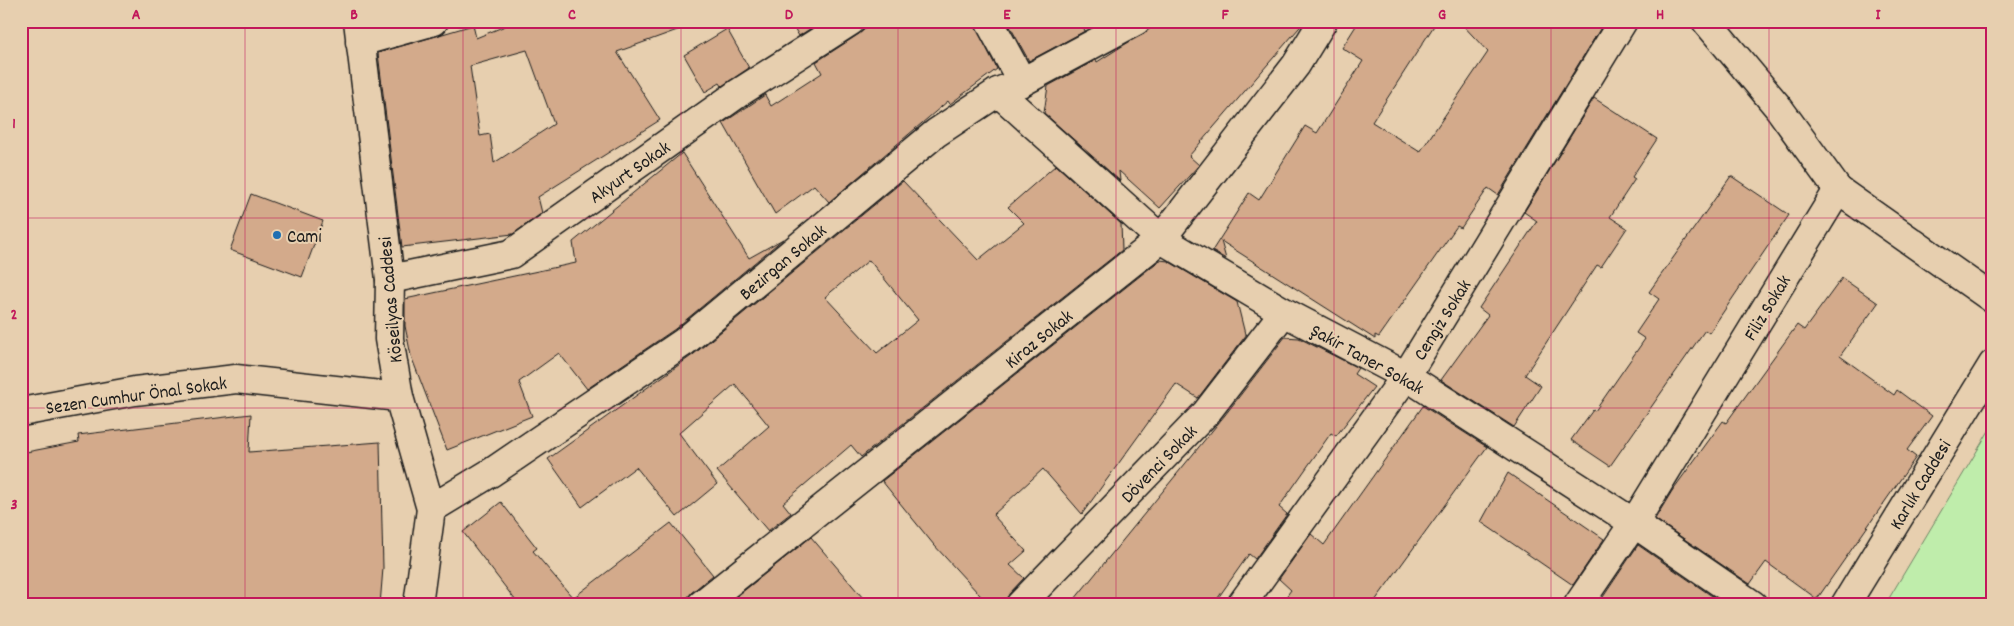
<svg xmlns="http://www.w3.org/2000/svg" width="2014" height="626" viewBox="0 0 2014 626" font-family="Dekko,sans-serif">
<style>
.green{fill:#bfedab;stroke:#6e8464}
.building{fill:#d3aa8b;stroke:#1c1c1c;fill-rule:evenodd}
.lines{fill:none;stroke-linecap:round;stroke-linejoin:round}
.street-casing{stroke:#1c1c1c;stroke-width:31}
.secondary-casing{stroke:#1c1c1c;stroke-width:31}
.street{stroke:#e7cfaf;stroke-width:28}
.secondary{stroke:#e7cfaf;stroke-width:28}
.grid{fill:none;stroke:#c2185b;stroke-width:1;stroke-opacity:0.55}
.poi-dot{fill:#1f6fb2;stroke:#e7cfaf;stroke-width:2}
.labels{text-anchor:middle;stroke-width:4;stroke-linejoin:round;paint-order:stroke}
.street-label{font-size:19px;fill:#1c1c1c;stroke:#e7cfaf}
.poi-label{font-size:19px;fill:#1c1c1c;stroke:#e7cfaf;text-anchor:start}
.neatline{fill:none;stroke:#c2185b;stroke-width:2}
.grid-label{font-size:16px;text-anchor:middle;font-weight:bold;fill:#c2185b}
</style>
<rect width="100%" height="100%" fill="#e7cfaf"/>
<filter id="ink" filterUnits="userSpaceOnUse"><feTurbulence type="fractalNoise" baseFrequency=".02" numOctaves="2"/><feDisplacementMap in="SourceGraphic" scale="10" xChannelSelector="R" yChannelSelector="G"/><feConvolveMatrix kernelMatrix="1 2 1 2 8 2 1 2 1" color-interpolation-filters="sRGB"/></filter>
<g filter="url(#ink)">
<polygon class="green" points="1993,424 1993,605 1885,605"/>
<g class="building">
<path d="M517,21H690L691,25L617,52L660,120L538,197L542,213L513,234L402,247L378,53L473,25L476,38ZM527,50L554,124L494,163L490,134L480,136L470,66Z"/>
<polygon points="790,21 822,21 799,36"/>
<polygon points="866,21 973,21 997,69 950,104 948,101 829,202 814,185 775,214 723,123 765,95 771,106 822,73 816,62 859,34 865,29"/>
<polygon points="1007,21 1081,21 1085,31 1029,61"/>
<polygon points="1162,21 1305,21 1189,156 1199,165 1160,208 1119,171 1120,181 1044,113 1048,86 1096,60 1097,62"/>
<polygon points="1359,21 1437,21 1372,122 1420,152 1488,52 1459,21 1605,21 1498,195 1488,188 1461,228 1457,226 1379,337 1375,335 1375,339 1221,241 1226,259 1212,251 1249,193 1259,200 1305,126 1317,133 1363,61 1342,48"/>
<polygon points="727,29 749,68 722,86 720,83 705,92 684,55"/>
<polygon points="1594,98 1657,139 1632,177 1635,179 1610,217 1627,228 1601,267 1597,265 1525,375 1541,386 1514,427 1441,380 1488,315 1479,308 1537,221 1524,212"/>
<polygon points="682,153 749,258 783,239 675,329 587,389 559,353 519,382 532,416 447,450 411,356 405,326 405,299 576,263 573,242"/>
<path d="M1056,165L1121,224L1122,250L861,457L851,445L783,503L791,513L768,531L717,471L769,426L735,384L679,433L717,484L677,517L636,467L582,507L548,459L694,354L903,181L978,260L1024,223L1008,207ZM869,260L918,320L877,353L825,297Z"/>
<polygon points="1731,176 1789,215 1709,333 1705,330 1610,466 1571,440 1593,410 1595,411 1645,339 1636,333 1659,299 1649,292"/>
<polygon points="251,194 323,221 302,277 230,250"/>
<polygon points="1160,260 1168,261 1237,302 1245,334 1247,334 1198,398 1176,384 1082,514 1043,469 993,515 1026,551 1010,565 1024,578 1009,594 1005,605 989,605 934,545 882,481"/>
<polygon points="1842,278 1878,303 1840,356 1894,395 1897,390 1932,416 1907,450 1916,457 1817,599 1766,562 1750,584 1655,519 1672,491 1723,421 1726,423 1797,325 1804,330"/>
<polygon points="1285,337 1299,338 1358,368 1354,374 1374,387 1336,436 1331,433 1279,507 1287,514 1255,559 1249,554 1213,605 1070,605 1225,415"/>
<polygon points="1423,406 1487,447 1372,605 1280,605 1291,590 1279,579 1311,534 1324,545"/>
<polygon points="251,414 249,452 380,442 383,568 380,605 21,605 21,453 79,442 78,435"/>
<polygon points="1508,473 1604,539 1573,585 1481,522"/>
<polygon points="501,502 537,548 533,551 573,598 671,523 713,575 691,593 686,605 519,605 463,532"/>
<polygon points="811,537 869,605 726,605"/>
<polygon points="1638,545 1725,605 1602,605 1599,603"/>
</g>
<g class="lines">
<defs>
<g id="street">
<polyline points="989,21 1022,82"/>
<polyline points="360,42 434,21"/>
<polyline points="998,92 1161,239 1284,312 1406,376 1634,523 1753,605"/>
<polyline points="1838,190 1993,299"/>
<polyline points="390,279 511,254 740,92 851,21"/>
<polyline points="21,412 135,391 236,379 399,397"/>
<polyline points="431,509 492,472 684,342 936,133 998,92 1022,82 1136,21"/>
<polyline points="701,605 1161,239 1296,65 1323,21"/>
<polyline points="1020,605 1206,413 1284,312"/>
<polyline points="1241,605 1406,376 1623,21"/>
<polyline points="1578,605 1634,523 1838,190 1778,107 1706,21"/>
</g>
<g id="secondary">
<polyline points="358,21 390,279 389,339 399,397 431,509 418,605"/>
<polyline points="1845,605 1993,364"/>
</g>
</defs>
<use href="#street" class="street-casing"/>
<use href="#secondary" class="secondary-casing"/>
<use href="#street" class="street"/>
<use href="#secondary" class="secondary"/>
</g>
</g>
<path class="grid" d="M245,21V605M463,21V605M681,21V605M898,21V605M1116,21V605M1334,21V605M1551,21V605M1769,21V605M21,218H1993M21,408H1993"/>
<circle class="poi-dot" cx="277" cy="235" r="5"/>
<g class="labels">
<g class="street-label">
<text transform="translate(629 171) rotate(-35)" y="7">Akyurt Sokak</text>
<text transform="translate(782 261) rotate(-40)" y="7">Bezirgan Sokak</text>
<text transform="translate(389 300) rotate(-95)" y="7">Köseilyas Caddesi</text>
<text transform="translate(1766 307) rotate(-59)" y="7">Filiz Sokak</text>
<text transform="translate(1441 319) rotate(-58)" y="7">Cengiz Sokak</text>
<text transform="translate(1038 338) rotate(-39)" y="7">Kiraz Sokak</text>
<text transform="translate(1368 358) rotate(29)" y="7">Şakir Taner Sokak</text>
<text transform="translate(136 394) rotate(-8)" y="7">Sezen Cumhur Önal Sokak</text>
<text transform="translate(1158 463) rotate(-46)" y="7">Dövenci Sokak</text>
<text transform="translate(1919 484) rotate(-59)" y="7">Karlık Caddesi</text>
</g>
<g class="poi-label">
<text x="287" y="242">Cami</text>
</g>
</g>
<rect width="2014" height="626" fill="none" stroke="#e7cfaf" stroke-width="55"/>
<rect x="28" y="28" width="1958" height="570" class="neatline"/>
<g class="grid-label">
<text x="136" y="19">A</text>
<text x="354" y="19">B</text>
<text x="572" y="19">C</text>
<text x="789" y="19">D</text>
<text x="1007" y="19">E</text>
<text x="1225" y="19">F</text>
<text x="1442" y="19">G</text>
<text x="1660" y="19">H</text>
<text x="1878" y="19">I</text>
<text x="14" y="128">1</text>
<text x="14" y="319">2</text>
<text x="14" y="509">3</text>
</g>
</svg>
